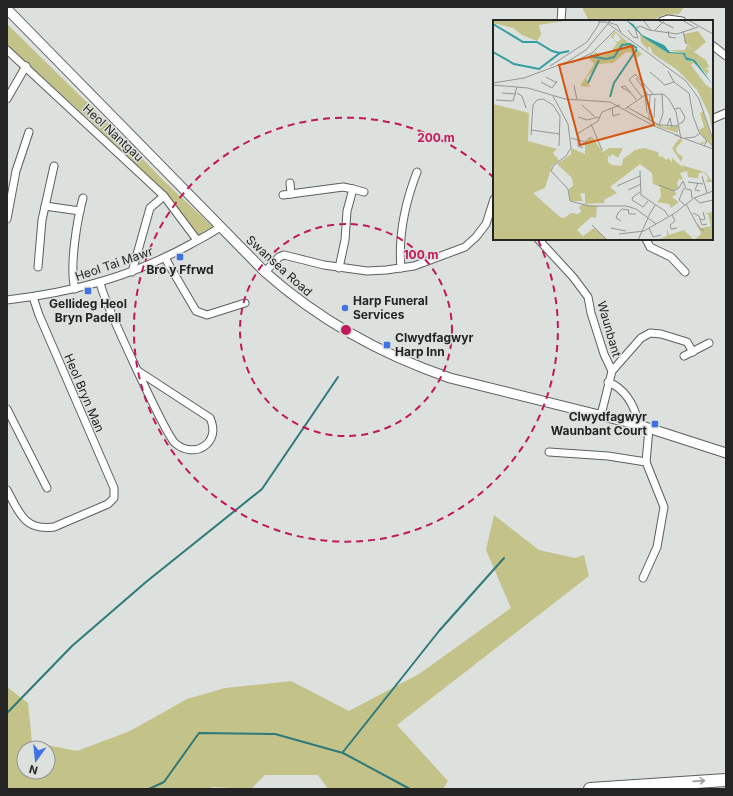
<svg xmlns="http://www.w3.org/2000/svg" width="733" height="796" viewBox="0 0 733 796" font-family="Inter,sans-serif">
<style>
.green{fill:#c3c389;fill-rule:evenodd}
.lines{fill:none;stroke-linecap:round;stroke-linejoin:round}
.stream{stroke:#2e797a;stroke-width:2}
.minor-casing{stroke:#5c605d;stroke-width:9}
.tertiary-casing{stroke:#5c605d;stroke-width:11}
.trunk-casing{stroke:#5c605d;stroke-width:14}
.minor{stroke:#fff;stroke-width:7}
.tertiary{stroke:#fff;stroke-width:9}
.trunk{stroke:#fff;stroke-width:12}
.oneway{stroke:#9c9c9c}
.ring{fill:none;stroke:#c2185b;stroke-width:2;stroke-dasharray:7 5}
.poi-dot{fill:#3f72e3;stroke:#dde1de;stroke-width:1.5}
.labels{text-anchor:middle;stroke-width:3;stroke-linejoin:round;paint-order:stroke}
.street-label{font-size:12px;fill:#232423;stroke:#dde1de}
.poi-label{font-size:12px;font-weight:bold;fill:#232423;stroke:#dde1de}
.inset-river{fill:none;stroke:#329ea0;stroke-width:2}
.inset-road{fill:none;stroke:#939593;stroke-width:1}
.view{fill:#d4540e;fill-opacity:0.15;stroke:#d4540e;stroke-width:2}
.inset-edge{fill:none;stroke:#232423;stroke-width:2}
.centre{fill:#c2185b;stroke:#dde1de;stroke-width:2}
.ring-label{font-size:12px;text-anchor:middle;font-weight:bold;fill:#c2185b;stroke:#dde1de;stroke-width:3;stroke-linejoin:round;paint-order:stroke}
</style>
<rect width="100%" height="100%" fill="#dde1de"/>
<g class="green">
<polygon points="582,7 684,7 679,14 663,15 651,21 589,21"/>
<polygon points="7,24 117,132 164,181 213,227 197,235 162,191 92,122 7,45"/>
<path d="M494,515L539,550L575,558L584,555L589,576L397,725L448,781L443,789H328L318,775H265L251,789L212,787L210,789H7V687L28,703L32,742L77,751L130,731L187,699L225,688L291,681L349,711L419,674L511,608L486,550ZM24,748H48V772H24Z"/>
</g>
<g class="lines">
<g class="stream">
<polyline points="7,713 72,646 146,582 262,489 338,377"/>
<polyline points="343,752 439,631 504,558"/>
<polyline points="149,789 164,782 199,733 275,734 343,753 410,789"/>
</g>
<defs>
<g id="minor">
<polyline points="561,21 562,7"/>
<polyline points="662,21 668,19 682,21"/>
<polyline points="712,45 726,56"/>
<polyline points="7,50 164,196 197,240"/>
<polyline points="7,99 26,66"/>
<polyline points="712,119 726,113"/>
<polyline points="290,183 291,194"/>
<polyline points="353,189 364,192"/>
<polyline points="283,195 343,187 353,189 347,211 345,240 339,268"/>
<polyline points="45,206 80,211"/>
<polyline points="7,219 16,171 29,132"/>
<polyline points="538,239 573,277 588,297 591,313 604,354 612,371"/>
<polyline points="646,239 650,247 671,257 685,272"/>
<polyline points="165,258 196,311 207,315 245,303"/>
<polyline points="38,267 42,220 54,166"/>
<path d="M401,268C398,234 405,203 417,172"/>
<polyline points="132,272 150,208 164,196"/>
<polyline points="265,272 279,257 284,255 324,265 367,271 386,270 414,266 465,247 476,237 486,224 494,199"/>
<path d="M100,282C102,298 166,435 175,443C194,460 222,443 210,418L138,371"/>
<path d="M75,289C69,268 77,220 83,198"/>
<path d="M7,300C74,292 131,277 191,244C201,238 211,234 220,227"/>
<polyline points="684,356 709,343"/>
<path d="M608,382C626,389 635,407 639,425"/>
<polyline points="7,409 47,488"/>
<polyline points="601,415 612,371 641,338 650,333 661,334 687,342 693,352"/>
<polyline points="549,452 608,456 646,462"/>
<path d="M7,490C19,512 24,531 54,527L108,504L114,498V488L39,315L33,297"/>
<polyline points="643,578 657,547 664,507 646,462 649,429"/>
</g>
<path id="tertiary" d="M7,9L265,272C320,321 380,354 450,378L639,425L726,453"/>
<polyline id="trunk" points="590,789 726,780"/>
</defs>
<use href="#minor" class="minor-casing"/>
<use href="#tertiary" class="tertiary-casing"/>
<use href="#trunk" class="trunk-casing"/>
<use href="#minor" class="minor"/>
<use href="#tertiary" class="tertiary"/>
<use href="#trunk" class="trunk"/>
</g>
<defs><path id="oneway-shaft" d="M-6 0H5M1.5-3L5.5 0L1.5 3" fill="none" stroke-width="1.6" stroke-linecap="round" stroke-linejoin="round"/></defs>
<use class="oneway" href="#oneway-shaft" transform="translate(699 781) rotate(-4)"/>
<g class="ring">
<circle cx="346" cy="330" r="106"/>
<path d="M538 240A212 212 0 1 1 493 177"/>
</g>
<g class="poi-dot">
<rect x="176" y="253" width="8" height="8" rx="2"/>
<rect x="84" y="287" width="8" height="8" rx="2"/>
<circle cx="345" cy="308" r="4"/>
<rect x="383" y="341" width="8" height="8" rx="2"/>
<rect x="651" y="420" width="8" height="8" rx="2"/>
</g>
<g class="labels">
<g class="street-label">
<text transform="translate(113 133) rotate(43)" y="4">Heol Nantgau</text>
<text transform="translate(114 264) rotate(-19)" y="4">Heol Tai Mawr</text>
<text transform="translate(279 266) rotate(42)" y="4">Swansea Road</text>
<text transform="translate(609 329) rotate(74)" y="4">Waunbant</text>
<text transform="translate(84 393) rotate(67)" y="4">Heol Bryn Man</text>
</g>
<g class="poi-label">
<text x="180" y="274">Bro y Ffrwd</text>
<text x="353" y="305" text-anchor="start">Harp Funeral<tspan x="353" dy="14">Services</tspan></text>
<text x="88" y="308">Gellideg Heol<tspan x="88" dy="14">Bryn Padell</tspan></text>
<text x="395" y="342" text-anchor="start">Clwydfagwyr<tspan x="395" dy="14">Harp Inn</tspan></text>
<text x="647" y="421" text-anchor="end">Clwydfagwyr<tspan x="647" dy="14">Waunbant Court</tspan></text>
</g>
</g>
<g transform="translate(493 20)">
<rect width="220" height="220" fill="#dde1de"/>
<path d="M0,0H77L46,5L48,15L44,21L29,15L20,8L0,3ZM122,11L149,34L144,38L137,32H133L120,43L106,44L93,58L97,67L87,66L101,44L95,37L103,32L108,36L118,32L124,23L121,20L125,22L128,19L123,13L120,16L122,19L118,17L110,27ZM205,11L213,22L201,32L213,40L216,47L212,49L216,50L214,55L202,40L193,37L192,33L175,30H192L194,25L201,32L191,21V14ZM147,14L175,32L190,34L193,40L200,41L205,46L200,43L198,45L213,65L220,69V71H216L220,72V115L216,94L204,70L183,49L157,32L160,33L157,27H155L156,32L154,29L148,22ZM0,84L36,93L35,121L64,129L60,133L66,140L59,146L52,168L40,173L67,197L71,198L78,193L85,194L89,191L86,188L89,184L104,186L103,198L98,197L84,210L90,216L101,208L114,220H0ZM135,87L171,107L185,106V113L166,107ZM210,92L220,122L219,127L209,115L213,121V122L210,124L206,123L213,121L206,110L211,107L207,93ZM99,117L110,132L116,128H130L125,138L119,134L117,137L111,132L115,136V142L119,145L129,146L130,139L142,130L151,128L165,132L166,137L169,136L173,140L176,138L179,143V138L190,148L188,145L212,152L220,162H213L215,158L211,152L206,153L205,158H202L195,157L194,151L187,153L190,160L186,159L184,164L186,167L181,171L184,174L179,177L186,182L178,188L176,184L164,182L168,177L167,167L160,164L159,153L147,144L117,167L124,173L111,180L112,183L92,184V173L87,174L90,181H77L76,169L80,166L79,158L64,144L78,134V128L92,134V122ZM186,119L190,120L183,128L184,133L190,137L188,142L179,128ZM219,192L220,220H164L174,216V209L176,215L191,210L201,220L208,214L204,202L208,208L218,206L215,194H212Z" fill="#c3c389"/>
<path d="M133,0L140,4L149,15L171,25L177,32L192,33L193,37L202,40L220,65L200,41L193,40L190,34L175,33L150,17Z" fill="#329ea0"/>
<path class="inset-river" d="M0,4L30,22H44L59,31L67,33M0,32L21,44L46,49L67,33L76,31M97,36L113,39L121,37L129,25L137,24L144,28M95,63L106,40M117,77L121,63L144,29"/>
<path class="inset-road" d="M150,0L158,10M164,0L181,8M189,0L201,7M195,0L220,14M106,2H113L193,61L206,79L220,120M115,2L124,5L128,12M135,10L140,17L145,18L142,9L147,6L156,10L184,14L205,7M162,10L172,0M175,11L176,17L183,18M190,11L193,24M78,43L99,33L122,10M57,46L94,22L106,4V0M175,51L181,62M157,52L172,65L181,62M53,57L64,63M143,58L155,75M48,62L59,68L64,61M181,62L196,73L200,96L206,112L214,121L211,126M0,63L31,58L74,42L93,30L118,0M0,65L35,68L72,79L117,82L161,106L186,116M81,65L84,80M137,72L128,67L132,66L142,78L143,80M9,73L23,74M24,73L29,76L33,88M152,75L154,93M60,76L75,104L78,128L73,136L61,145L58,151L75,169L77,181L96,186H133L143,189L163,204M149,77L136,60L142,54L160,74M3,80L20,81L24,67M89,85L102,97M134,87L166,105L186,106M119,88L120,96L127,94M132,89L152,75L170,74L176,79L183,92L188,119M181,89L187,88L192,97L190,102L186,104M85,97L94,100L106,97M161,98L162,78M156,99L157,74M98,104L109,130M166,105L170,93L169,74M174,106L177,98L179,107M38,110L67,114M84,114L105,101L109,92L127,85M38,115L40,85L44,80L50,79L60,85L67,96L66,126M182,115L220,129M78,118L92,122L98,117M192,118L202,117L207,113M85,119V126L90,128M147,151L148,175L172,191L175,196M209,156L214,173M195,162L210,164M205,163L202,170L207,171M166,165L181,171L186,168L190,161L193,169M124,166L147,156M191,168L186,180L192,185M193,169L198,170L199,178M135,170L148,164M147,172L140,177L139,180L150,187L155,181M201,178L207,183L220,180M193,184L206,208L211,211M135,189L136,194H143M200,193L206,196L209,205L214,204M179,195L182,201L177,205L178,209L184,208M155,197L162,185M207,200L212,199L210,192M128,201L123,198L125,193L129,189L135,190M99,205L114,220M118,208L133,211M156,208L160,217L168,215M126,214L151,211L182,193L201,178L220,171M145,220L155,198"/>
<path class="view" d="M139,26L161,105L87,125L66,45Z"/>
<rect width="220" height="220" class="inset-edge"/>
</g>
<circle cx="346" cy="330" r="6" class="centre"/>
<g class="ring-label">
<text x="436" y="142">200 m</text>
<text x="421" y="259">100 m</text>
</g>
<rect width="733" height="796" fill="none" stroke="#232423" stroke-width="16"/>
<g transform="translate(36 760) rotate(195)"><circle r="19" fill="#dde1de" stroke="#939593"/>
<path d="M0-3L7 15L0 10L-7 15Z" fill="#3f72e3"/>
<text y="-6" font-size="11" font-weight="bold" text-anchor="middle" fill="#232423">N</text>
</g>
</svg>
